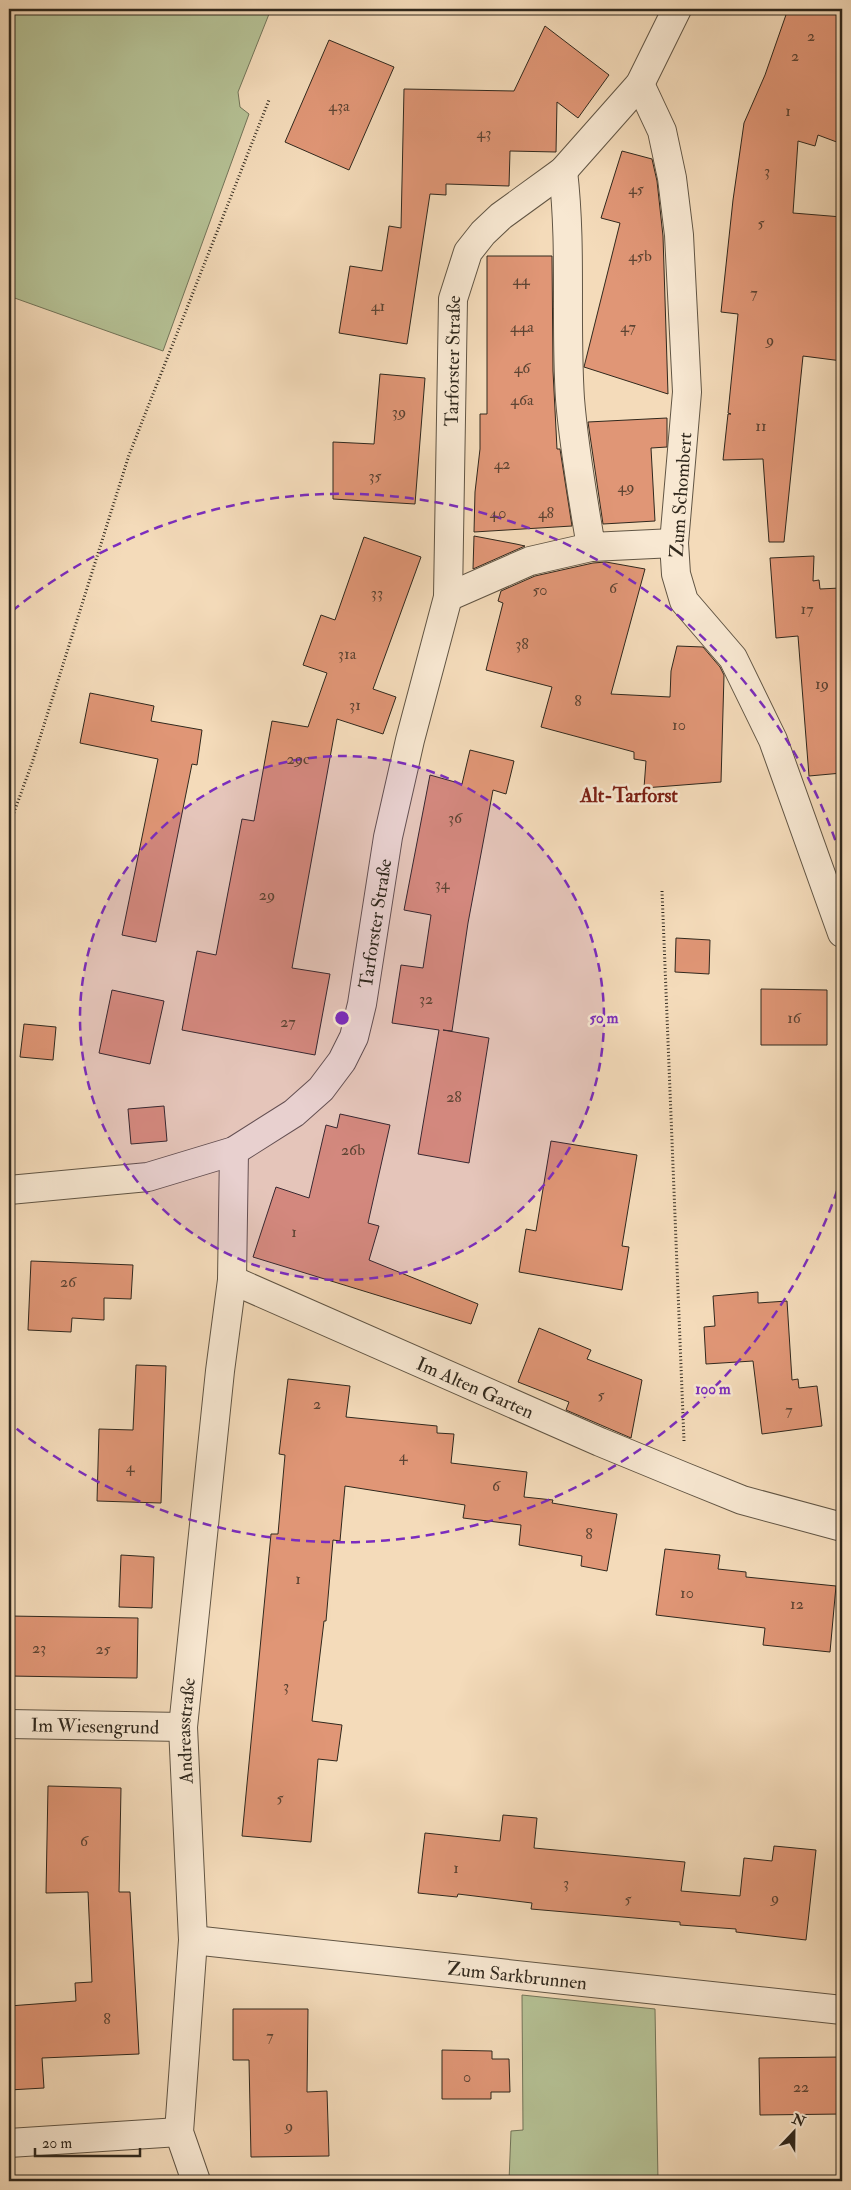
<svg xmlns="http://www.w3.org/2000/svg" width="851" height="2190" viewBox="0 0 851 2190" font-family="'IM FELL Double Pica',serif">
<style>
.green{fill:#b5c195;stroke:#727459}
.building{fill:#e09676;stroke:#30281d}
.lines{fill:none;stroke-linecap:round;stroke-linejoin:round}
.street-casing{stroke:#615544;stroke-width:30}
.path{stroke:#30281d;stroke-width:3;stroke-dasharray:1 2.5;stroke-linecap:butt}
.street{stroke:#f8e8d2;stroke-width:28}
.ring{fill:none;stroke:#7b2cbf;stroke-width:2.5;stroke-dasharray:9 6}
.labels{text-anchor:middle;stroke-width:5;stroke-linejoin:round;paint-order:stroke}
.number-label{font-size:16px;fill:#5c4433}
.street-label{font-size:19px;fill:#30281d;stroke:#f8e8d2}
.neighbourhood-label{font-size:20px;font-weight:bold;fill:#7a1f14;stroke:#f8e8d2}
.centre{fill:#7b2cbf;stroke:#f8e8d2;stroke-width:2.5}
.ring-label{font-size:15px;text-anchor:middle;font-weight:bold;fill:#7b2cbf;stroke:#f8e8d2;stroke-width:5;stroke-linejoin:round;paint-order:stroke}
</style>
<rect width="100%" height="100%" fill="#f4dbba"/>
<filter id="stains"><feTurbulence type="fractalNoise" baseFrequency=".004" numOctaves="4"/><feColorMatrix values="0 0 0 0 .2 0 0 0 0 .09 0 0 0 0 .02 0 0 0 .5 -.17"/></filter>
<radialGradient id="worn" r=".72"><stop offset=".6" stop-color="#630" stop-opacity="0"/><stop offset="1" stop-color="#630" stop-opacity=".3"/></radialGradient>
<g class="green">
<polygon points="9,9 271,9 238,92 240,107 249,114 163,351 9,296"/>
<polygon points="522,1995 655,2009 658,2181 509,2181 511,2131 523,2130"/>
</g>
<g class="building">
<polygon points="788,9 842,9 842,144 818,135 815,146 798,141 793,213 842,217 842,361 803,356 784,542 769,542 763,459 723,460 728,414 731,414 728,413 738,314 721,312 733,200 744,123 765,75"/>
<polygon points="545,26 609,75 578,118 557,102 556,152 510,151 509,186 446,184 446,195 430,194 407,344 339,333 350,266 382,271 389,226 401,228 404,89 514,91"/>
<polygon points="329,40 394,67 349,170 285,142"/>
<polygon points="622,151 652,159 657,181 663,236 668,394 584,367 620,223 601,218"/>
<polygon points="487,256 552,256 553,371 557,449 560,449 572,526 474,532 475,492 480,449 480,414 487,414"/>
<polygon points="380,374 425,378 415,504 333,499 333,442 374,444"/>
<polygon points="667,418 667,447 651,448 655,521 603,524 588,422"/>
<polygon points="474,536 516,544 525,546 473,569"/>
<polygon points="364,537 421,557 373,689 396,697 383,734 337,719 292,968 330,974 315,1055 182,1030 197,951 216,955 242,819 254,821 272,721 308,727 327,673 303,665 321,615 335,620"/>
<polygon points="814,556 813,581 819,580 820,589 840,588 842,622 842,773 809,776 798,636 776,638 770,558"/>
<polygon points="606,562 645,569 611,694 670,697 671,671 677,646 703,647 720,667 724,675 721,782 644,788 646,761 634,759 634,752 541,727 552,687 486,670 503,603 498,601 501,591 535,576 593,563"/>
<polygon points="90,693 154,706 151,721 202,730 197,765 192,764 156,942 122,935 158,759 80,743"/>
<polygon points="470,750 514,761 506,794 493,790 468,923 452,1031 443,1030 489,1038 469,1163 418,1154 439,1030 392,1023 401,965 423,968 431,915 404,910 430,775 462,784"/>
<polygon points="676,938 710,940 709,974 675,972"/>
<polygon points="761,989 827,990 827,1045 761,1045"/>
<polygon points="112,990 164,1001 150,1064 99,1053"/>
<polygon points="24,1024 56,1027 53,1060 20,1057"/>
<polygon points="164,1106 167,1141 131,1144 128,1109"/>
<polygon points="340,1114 390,1125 368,1223 379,1226 369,1260 478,1304 471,1324 253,1257 276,1187 309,1198 326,1125 337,1128"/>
<polygon points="551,1141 637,1155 622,1246 629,1247 622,1290 519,1272 526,1229 536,1231"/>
<polygon points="31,1261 133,1265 131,1299 104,1298 104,1320 72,1318 71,1332 28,1330"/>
<polygon points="758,1292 758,1303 787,1301 792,1380 798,1379 799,1388 817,1386 822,1426 762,1434 753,1361 706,1364 704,1327 715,1326 713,1296"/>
<polygon points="539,1328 591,1350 587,1359 642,1380 631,1438 566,1410 569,1402 518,1382"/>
<polygon points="136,1365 166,1366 161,1503 97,1501 99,1429 133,1430"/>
<polygon points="288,1379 350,1386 346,1417 437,1426 437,1433 454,1434 451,1463 527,1472 524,1497 553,1500 552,1503 617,1514 607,1571 581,1566 582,1556 519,1545 521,1525 463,1518 465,1505 345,1486 340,1541 333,1540 326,1621 324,1621 312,1721 342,1725 337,1761 318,1759 311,1842 242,1836 271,1534 278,1534 285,1455 279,1454"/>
<polygon points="665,1549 720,1555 718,1569 746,1572 746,1577 836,1586 830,1652 763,1645 765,1628 656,1615"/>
<polygon points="121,1555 154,1557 152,1608 119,1607"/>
<polygon points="9,1616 138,1618 137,1678 9,1676"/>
<polygon points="48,1786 121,1788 119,1892 130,1892 139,2054 42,2058 44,2088 9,2090 9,2006 76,2001 75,1983 92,1982 88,1892 46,1893"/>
<polygon points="503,1815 537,1818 534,1848 685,1862 681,1891 740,1896 744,1858 772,1861 774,1846 816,1850 806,1940 736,1932 736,1929 680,1925 680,1922 531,1909 532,1903 458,1894 457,1897 418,1893 425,1833 500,1841"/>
<polygon points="233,2009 308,2009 307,2092 327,2091 329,2156 251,2157 249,2060 233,2060"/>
<polygon points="442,2050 492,2051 492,2059 509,2059 510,2092 491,2092 491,2099 442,2099"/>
<polygon points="842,2057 842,2114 760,2115 759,2058"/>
</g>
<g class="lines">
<defs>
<g id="street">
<polyline points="640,84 662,131 672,178 679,235 687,392 674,543 676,574 684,601 733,658 773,740 842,933"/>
<path d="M563,171C572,247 565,323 570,399C574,449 583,498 591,547L674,543"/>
<polyline points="448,597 530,561 591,547"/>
<path id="s1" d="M9,1190L148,1177L234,1151L294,1113L321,1089L342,1061L354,1037L362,1004L388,837L410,740L448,597L453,299L468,252L483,233L501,216L563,171L640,84L677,9"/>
<path id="s2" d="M232,1280L600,1442L685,1477L742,1500L842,1527"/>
<path id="s3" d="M9,1724L183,1727"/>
<path id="s4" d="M193,1940L842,2010"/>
<polyline points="9,2143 179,2132"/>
<path id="s5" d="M196,2181L179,2132L193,1940L183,1727L220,1371L232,1280L234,1151"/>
</g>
</defs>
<use href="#street" class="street-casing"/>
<g class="path">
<polyline points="9,826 32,763 129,455 269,100"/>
<polyline points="662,891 684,1441"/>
</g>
<use href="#street" class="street"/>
</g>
<circle cx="342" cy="1018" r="262" fill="#7b2cbf" fill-opacity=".12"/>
<g class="ring">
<circle cx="342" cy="1018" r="262"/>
<path d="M842 1176A524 524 0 0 1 12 1425M12 611A524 524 0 0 1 842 860"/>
</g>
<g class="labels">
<g class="number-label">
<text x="811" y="41">2</text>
<text x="795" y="61">2</text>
<text x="339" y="111">43a</text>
<text x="788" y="116">1</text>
<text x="484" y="138">43</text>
<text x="767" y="176">3</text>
<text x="636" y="194">45</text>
<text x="761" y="228">5</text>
<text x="640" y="261">45b</text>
<text x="521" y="285">44</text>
<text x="754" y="298">7</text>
<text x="378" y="311">41</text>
<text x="522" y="332">44a</text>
<text x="628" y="332">47</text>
<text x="770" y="345">9</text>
<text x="522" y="373">46</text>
<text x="522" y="405">46a</text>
<text x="399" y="417">39</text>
<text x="761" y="431">11</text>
<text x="502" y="469">42</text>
<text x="375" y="481">35</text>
<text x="626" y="492">49</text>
<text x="498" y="518">40</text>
<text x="546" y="518">48</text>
<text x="613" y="593">6</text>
<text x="540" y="595">50</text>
<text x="377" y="598">33</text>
<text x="807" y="614">17</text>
<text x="522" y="649">38</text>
<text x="347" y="659">31a</text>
<text x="822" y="689">19</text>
<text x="578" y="706">8</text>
<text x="355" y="710">31</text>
<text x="679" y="730">10</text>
<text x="298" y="764">29c</text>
<text x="455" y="823">36</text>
<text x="442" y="889">34</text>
<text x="267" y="900">29</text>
<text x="426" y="1004">32</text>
<text x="794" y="1023">16</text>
<text x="288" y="1027">27</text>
<text x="454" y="1102">28</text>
<text x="353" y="1155">26b</text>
<text x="294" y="1237">1</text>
<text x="68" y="1287">26</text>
<text x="601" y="1400">5</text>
<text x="317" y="1409">2</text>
<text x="789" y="1415">7</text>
<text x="403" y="1461">4</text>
<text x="130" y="1472">4</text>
<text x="496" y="1491">6</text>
<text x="589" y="1539">8</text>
<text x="298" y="1584">1</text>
<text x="687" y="1598">10</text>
<text x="797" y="1609">12</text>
<text x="39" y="1653">23</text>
<text x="103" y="1654">25</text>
<text x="286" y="1691">3</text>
<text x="280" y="1803">5</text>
<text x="84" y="1846">6</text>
<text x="456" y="1873">1</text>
<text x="566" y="1888">3</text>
<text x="775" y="1903">9</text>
<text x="628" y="1904">5</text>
<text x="107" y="2024">8</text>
<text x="270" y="2041">7</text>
<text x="467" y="2082">0</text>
<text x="801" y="2092">22</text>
<text x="289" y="2131">9</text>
</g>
<g class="street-label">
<text dy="7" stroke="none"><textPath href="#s1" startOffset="1085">Tarforster Straße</textPath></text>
<text transform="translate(680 495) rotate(-86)" y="7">Zum Schombert</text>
<text dy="7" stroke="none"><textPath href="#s1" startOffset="514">Tarforster Straße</textPath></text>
<text dy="7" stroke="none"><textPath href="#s2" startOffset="266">Im Alten Garten</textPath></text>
<text dy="7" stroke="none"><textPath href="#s3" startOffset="86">Im Wiesengrund</textPath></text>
<text dy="7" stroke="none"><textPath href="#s5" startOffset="454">Andreasstraße</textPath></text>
<text dy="7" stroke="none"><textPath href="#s4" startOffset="326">Zum Sarkbrunnen</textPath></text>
</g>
<g class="neighbourhood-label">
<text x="629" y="802">Alt-Tarforst</text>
</g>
</g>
<circle cx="342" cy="1018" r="8" class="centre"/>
<g class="ring-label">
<text x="604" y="1023">50 m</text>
<text x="713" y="1394">100 m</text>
</g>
<rect width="851" height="2190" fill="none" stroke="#f4dbba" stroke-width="30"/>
<rect x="10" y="10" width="831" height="2170" fill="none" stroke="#30281d" stroke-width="2.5"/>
<rect x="15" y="15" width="821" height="2160" fill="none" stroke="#30281d"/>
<g transform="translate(794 2132) rotate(22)" stroke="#f8e8d2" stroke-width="4" paint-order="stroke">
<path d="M0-4L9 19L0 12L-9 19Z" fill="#30281d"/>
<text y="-8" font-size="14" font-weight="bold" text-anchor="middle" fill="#30281d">N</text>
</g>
<path d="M35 2148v8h105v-8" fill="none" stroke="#30281d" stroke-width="2.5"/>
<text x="42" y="2148" font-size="15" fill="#30281d" stroke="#f8e8d2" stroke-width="4" paint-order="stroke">20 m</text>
<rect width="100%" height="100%" filter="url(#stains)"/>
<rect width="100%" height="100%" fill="url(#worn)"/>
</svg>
